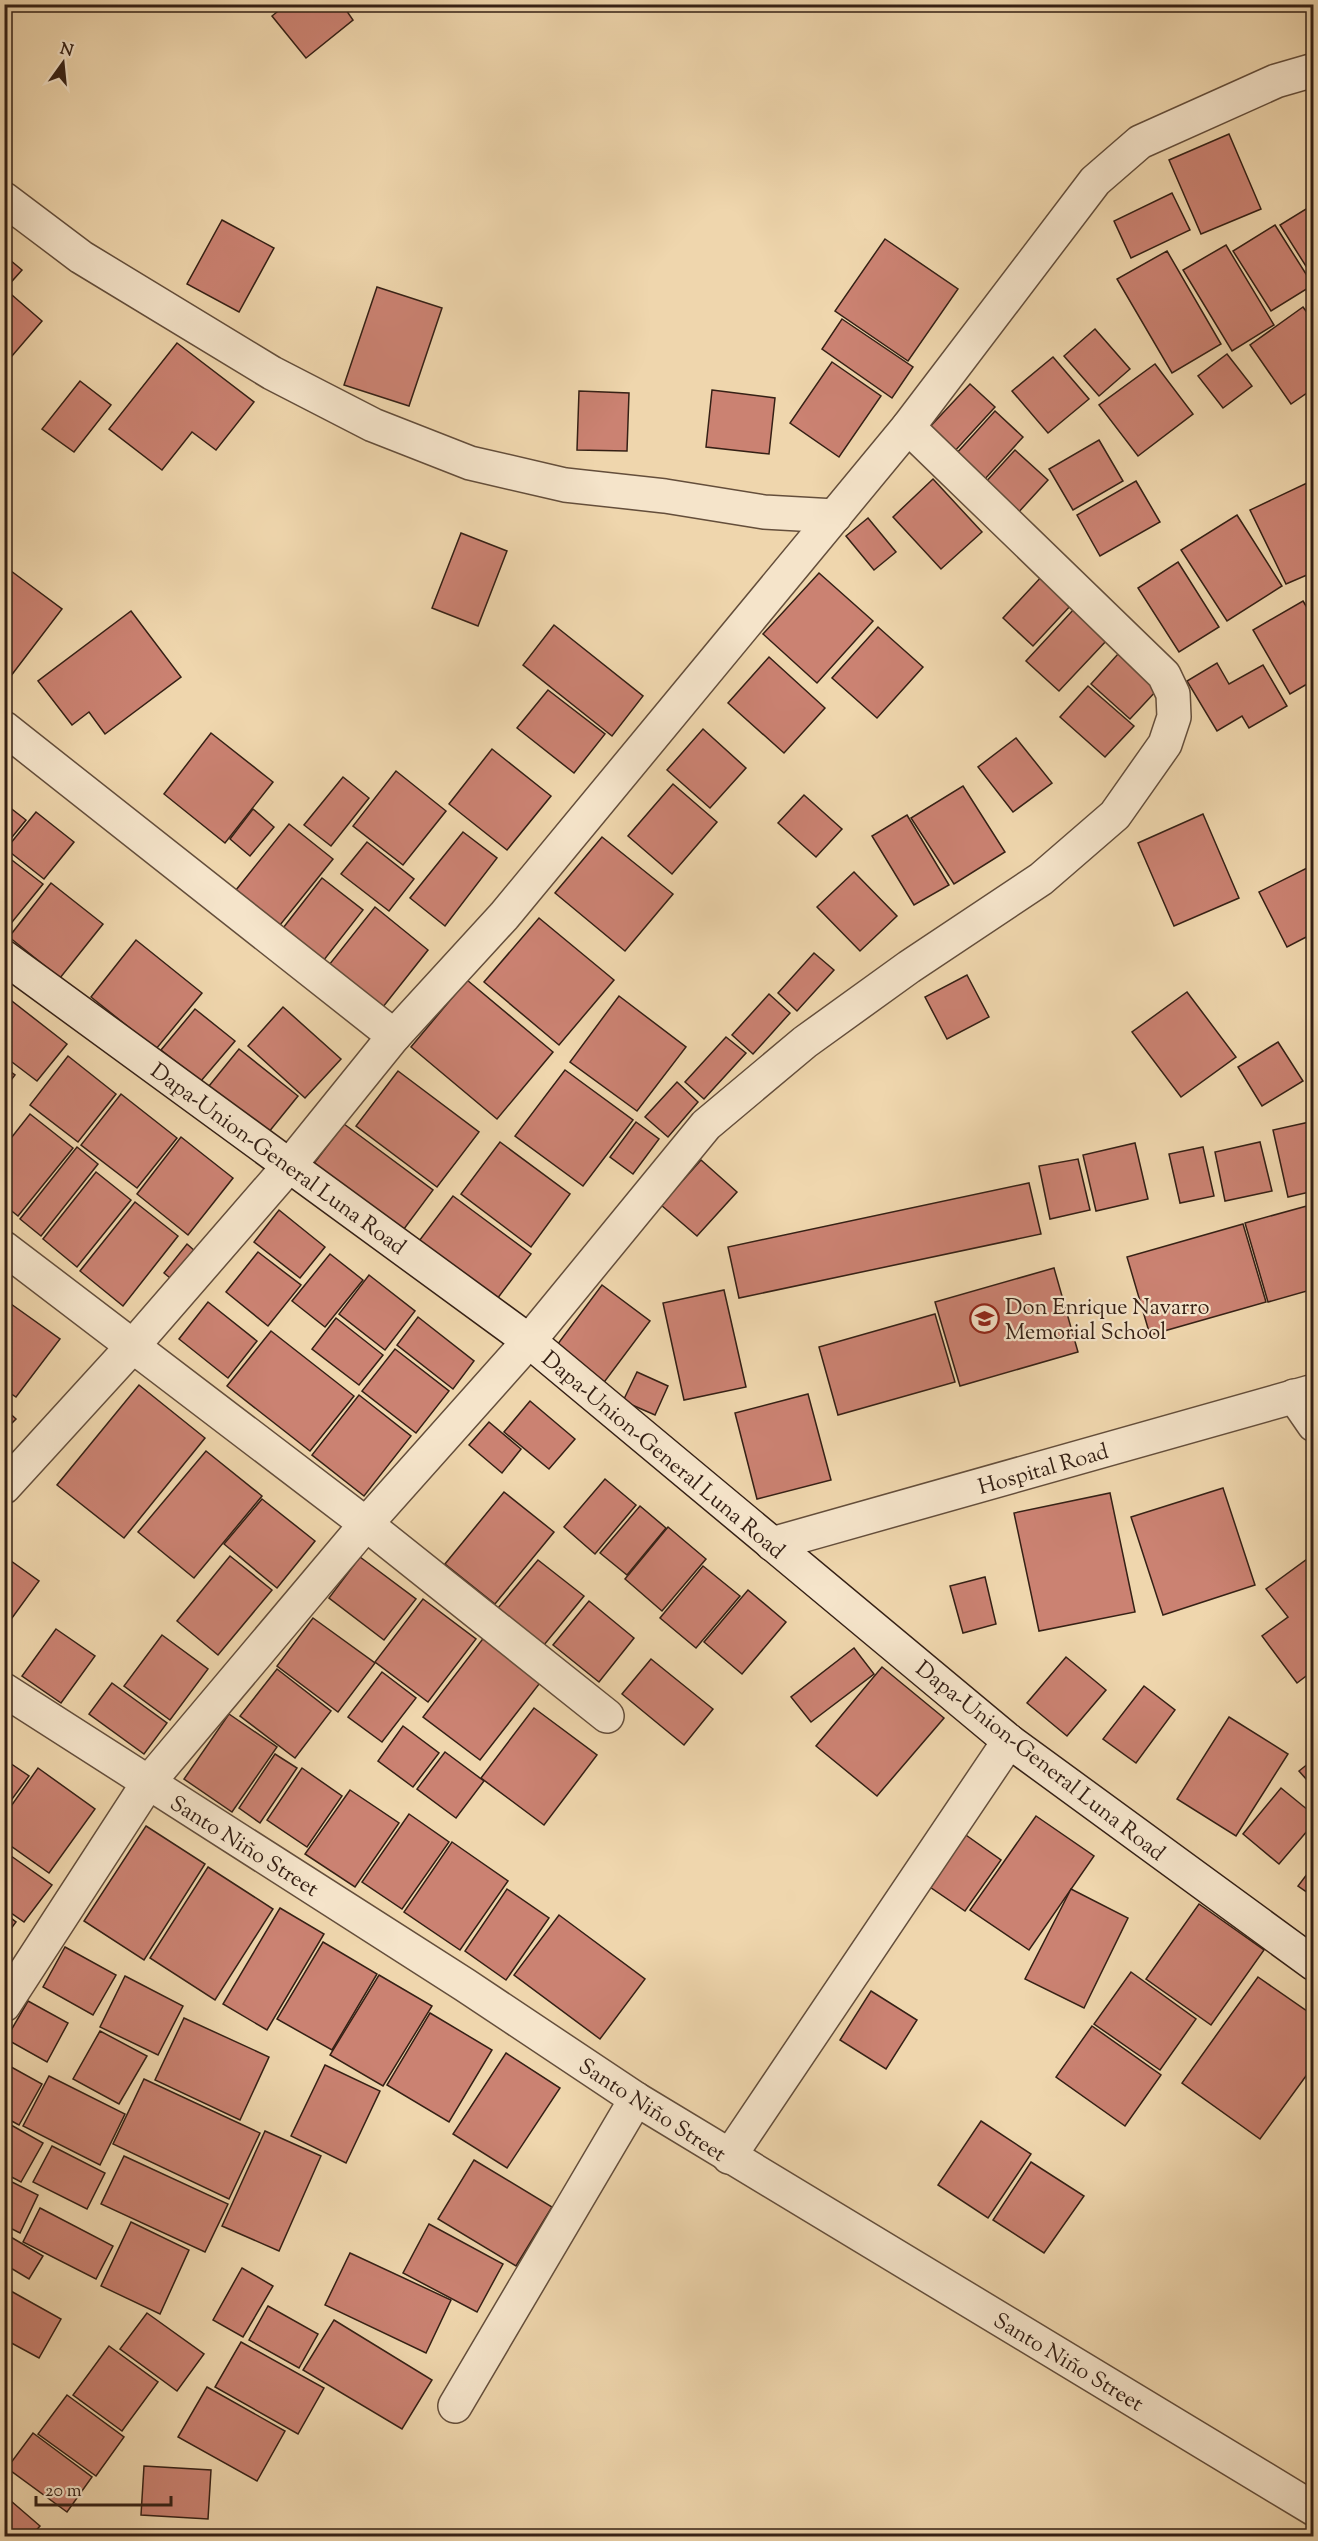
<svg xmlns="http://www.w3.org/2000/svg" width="1318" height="2541" viewBox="0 0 1318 2541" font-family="'Sorts Mill Goudy',serif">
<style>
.building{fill:#cb8272;stroke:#352015;stroke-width:1.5}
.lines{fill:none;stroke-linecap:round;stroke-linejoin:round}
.minor-casing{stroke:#644e3b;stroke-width:36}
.secondary-casing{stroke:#352015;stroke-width:36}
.minor{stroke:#f5e4ca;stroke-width:33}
.secondary{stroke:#f5e4ca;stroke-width:33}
.labels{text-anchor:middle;stroke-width:4.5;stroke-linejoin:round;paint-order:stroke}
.street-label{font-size:22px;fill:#352015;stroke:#f5e4ca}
.poi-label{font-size:22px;fill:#352015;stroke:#f5e4ca;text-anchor:start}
</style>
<rect width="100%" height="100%" fill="#efd6ad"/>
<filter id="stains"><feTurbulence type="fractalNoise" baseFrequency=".00333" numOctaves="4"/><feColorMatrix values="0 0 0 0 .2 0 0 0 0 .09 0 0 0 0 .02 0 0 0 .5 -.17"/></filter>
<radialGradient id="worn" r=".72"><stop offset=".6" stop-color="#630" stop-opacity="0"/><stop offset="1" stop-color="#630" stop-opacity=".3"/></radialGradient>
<g class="building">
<polygon points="287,4 342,4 353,20 306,58 272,16"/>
<polygon points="1229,134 1261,209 1201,234 1169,160"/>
<polygon points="1172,193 1190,230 1131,258 1114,221"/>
<polygon points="1314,204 1314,279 1280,225"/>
<polygon points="222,220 274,248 239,312 187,284"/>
<polygon points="1275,225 1313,285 1271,311 1233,251"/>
<polygon points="885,239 958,289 908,361 835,311"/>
<polygon points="1226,245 1274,325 1232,351 1183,270"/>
<polygon points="1167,251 1221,344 1172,373 1117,279"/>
<polygon points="4,255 22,270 5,289 42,321 12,356 4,349"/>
<polygon points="377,287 442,308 409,406 344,385"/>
<polygon points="1303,307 1314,322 1314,388 1291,404 1250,345"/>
<polygon points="842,319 913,367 892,398 822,349"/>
<polygon points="1095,329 1130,369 1099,396 1064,356"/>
<polygon points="177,343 254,402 216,450 192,432 162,470 109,429"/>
<polygon points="1227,354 1252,386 1223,408 1198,376"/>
<polygon points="1053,357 1089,399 1048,433 1012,391"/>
<polygon points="832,362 881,396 839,457 790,423"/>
<polygon points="1155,364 1193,414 1138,456 1099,405"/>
<polygon points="80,381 111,405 74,452 42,429"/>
<polygon points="970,384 995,407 953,453 927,430"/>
<polygon points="712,390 775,398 769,454 706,447"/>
<polygon points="579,391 629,393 627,451 577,450"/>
<polygon points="995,411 1023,437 984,480 955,455"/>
<polygon points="1099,440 1123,481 1073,510 1049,469"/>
<polygon points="1015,450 1048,480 1016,515 983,485"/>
<polygon points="933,479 982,532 941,569 893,517"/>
<polygon points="1136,481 1160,522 1100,556 1077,515"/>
<polygon points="1307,483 1314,498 1314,572 1286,584 1250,510"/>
<polygon points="1237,515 1282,586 1227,621 1181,550"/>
<polygon points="868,518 896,552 874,570 846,536"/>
<polygon points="461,533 507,551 478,626 432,608"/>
<polygon points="1178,562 1219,627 1179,652 1138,588"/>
<polygon points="7,568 62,609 4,685 4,572"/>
<polygon points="819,573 873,621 817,683 763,634"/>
<polygon points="1043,575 1073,603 1033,646 1003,618"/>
<polygon points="1303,601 1314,619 1314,680 1290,694 1253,630"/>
<polygon points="1074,609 1107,640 1059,691 1026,661"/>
<polygon points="131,611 181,677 105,734 89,712 72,725 38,681"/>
<polygon points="554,625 643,696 612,736 523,665"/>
<polygon points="878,627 923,667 877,718 832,678"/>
<polygon points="1118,654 1157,690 1130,719 1091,684"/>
<polygon points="769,657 825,708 784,753 728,703"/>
<polygon points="1217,663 1229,684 1263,665 1287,706 1249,728 1242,716 1217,731 1187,681"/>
<polygon points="1088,686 1134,726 1105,757 1060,717"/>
<polygon points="548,690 605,734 574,773 517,728"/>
<polygon points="703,729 746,768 710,808 667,770"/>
<polygon points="211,733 273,782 225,843 164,794"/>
<polygon points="1016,738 1052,783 1013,812 978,767"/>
<polygon points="492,749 551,796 507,850 449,804"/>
<polygon points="396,771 446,811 403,865 353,826"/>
<polygon points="343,777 369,798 331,846 304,825"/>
<polygon points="673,784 717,822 672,874 628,836"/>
<polygon points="963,786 1005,852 954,884 911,818"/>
<polygon points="804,795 842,829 816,857 778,823"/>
<polygon points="4,803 26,820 4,847"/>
<polygon points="253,809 274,827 250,856 230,839"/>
<polygon points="36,812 74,842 44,879 6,849"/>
<polygon points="1203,814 1239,898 1174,926 1138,843"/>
<polygon points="907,815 949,885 914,905 872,836"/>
<polygon points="289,824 333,859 280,925 236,890"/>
<polygon points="463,832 497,858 445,926 410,898"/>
<polygon points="602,837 673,894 625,951 555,893"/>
<polygon points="367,842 414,879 389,911 341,874"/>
<polygon points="4,854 43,884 4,932"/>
<polygon points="1309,867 1314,876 1314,933 1287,947 1259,892"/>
<polygon points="854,872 897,916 860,951 817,907"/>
<polygon points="322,878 363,910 320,965 280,932"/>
<polygon points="51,883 103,924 60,978 9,937"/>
<polygon points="375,907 428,950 379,1012 325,970"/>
<polygon points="539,918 614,980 559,1045 484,982"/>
<polygon points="136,940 202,993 156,1049 91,997"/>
<polygon points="814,953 834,970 797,1011 778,993"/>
<polygon points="967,975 989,1017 947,1039 925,997"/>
<polygon points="467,980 553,1052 497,1119 411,1047"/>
<polygon points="1187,992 1236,1057 1181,1097 1132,1032"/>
<polygon points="769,994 790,1013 753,1054 732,1035"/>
<polygon points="619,996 686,1047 637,1111 570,1062"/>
<polygon points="8,998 67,1044 37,1081 4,1056 4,1002"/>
<polygon points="283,1007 341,1059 305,1098 248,1046"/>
<polygon points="195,1009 235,1041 201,1081 161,1050"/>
<polygon points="726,1037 746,1053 704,1099 685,1082"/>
<polygon points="1278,1042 1303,1081 1262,1106 1238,1067"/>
<polygon points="239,1049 298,1096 264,1138 205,1091"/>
<polygon points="68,1056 116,1094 78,1142 30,1105"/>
<polygon points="4,1067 15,1075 4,1089"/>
<polygon points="565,1070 633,1120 583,1186 515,1136"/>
<polygon points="398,1071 479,1132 437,1187 356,1126"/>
<polygon points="677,1082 698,1102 668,1137 645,1117"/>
<polygon points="121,1094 177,1138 137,1188 81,1145"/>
<polygon points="30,1114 73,1148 18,1216 4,1205 4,1147"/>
<polygon points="1314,1121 1314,1191 1288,1197 1273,1130"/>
<polygon points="636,1122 659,1139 633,1174 610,1157"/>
<polygon points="344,1124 433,1190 398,1237 309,1170"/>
<polygon points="181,1137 233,1178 188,1235 137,1194"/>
<polygon points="500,1142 570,1194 531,1247 461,1194"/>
<polygon points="1260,1142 1272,1191 1225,1201 1215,1152"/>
<polygon points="1135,1143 1148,1199 1096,1211 1083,1155"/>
<polygon points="77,1147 98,1164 41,1236 20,1219"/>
<polygon points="1203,1147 1214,1196 1180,1203 1169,1154"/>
<polygon points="1078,1159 1090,1210 1050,1219 1039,1166"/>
<polygon points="701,1160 737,1192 697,1236 661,1205"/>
<polygon points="96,1172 131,1200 77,1267 43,1239"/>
<polygon points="1029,1183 1041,1234 739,1298 728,1247"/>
<polygon points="453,1196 531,1254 494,1303 416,1245"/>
<polygon points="135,1202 178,1236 123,1306 80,1271"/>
<polygon points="1314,1204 1314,1289 1268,1302 1245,1223"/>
<polygon points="279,1210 325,1247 300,1278 254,1242"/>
<polygon points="1243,1224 1266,1302 1150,1335 1127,1257"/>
<polygon points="187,1244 204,1259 181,1287 164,1273"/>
<polygon points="258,1252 301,1285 268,1326 226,1292"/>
<polygon points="330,1254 363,1280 325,1327 292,1301"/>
<polygon points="1054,1268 1078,1352 960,1386 935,1302"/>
<polygon points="369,1275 415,1311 385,1350 339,1314"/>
<polygon points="602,1285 650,1321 602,1385 554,1349"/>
<polygon points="724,1290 746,1387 684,1400 663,1303"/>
<polygon points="4,1299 60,1339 16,1397 4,1389"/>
<polygon points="208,1302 257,1341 228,1378 179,1339"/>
<polygon points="935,1314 955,1382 838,1415 819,1347"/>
<polygon points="418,1317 474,1361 453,1389 397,1345"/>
<polygon points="336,1318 383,1355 359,1385 312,1349"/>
<polygon points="271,1331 354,1396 310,1451 227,1386"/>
<polygon points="395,1349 449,1391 416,1433 362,1391"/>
<polygon points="637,1372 668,1386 655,1415 623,1401"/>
<polygon points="139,1385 205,1438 124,1538 57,1485"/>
<polygon points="808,1394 831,1480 757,1499 735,1413"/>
<polygon points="359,1395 411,1436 364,1496 312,1455"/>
<polygon points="530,1401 575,1439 549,1469 504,1432"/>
<polygon points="4,1408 16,1419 4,1431"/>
<polygon points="489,1422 521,1449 502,1473 469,1445"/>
<polygon points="206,1451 262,1496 194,1578 138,1532"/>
<polygon points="605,1479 636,1505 595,1554 564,1527"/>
<polygon points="1223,1488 1255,1585 1163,1615 1131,1517"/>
<polygon points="504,1492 554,1532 495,1604 445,1564"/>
<polygon points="1110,1493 1135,1612 1039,1631 1014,1513"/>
<polygon points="262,1499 315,1541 277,1588 224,1544"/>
<polygon points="640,1506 666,1528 627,1575 600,1553"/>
<polygon points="668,1527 706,1559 662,1611 625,1579"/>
<polygon points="1314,1554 1314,1670 1297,1683 1262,1636 1288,1617 1266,1589"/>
<polygon points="4,1556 39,1581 4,1629"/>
<polygon points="230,1556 272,1590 218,1655 177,1621"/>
<polygon points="360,1557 416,1599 384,1640 329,1598"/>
<polygon points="538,1560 584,1596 544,1645 498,1608"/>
<polygon points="703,1566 740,1596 696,1648 660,1618"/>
<polygon points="985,1577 996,1624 963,1633 950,1586"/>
<polygon points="748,1590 786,1622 742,1674 704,1642"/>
<polygon points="423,1599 476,1639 428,1702 375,1662"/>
<polygon points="589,1601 634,1638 599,1682 553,1645"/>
<polygon points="313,1618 375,1663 338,1712 277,1666"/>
<polygon points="56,1629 95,1656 61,1703 22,1676"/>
<polygon points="162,1635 208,1669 170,1720 124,1686"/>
<polygon points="485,1636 543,1679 480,1760 423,1717"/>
<polygon points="854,1648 874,1674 811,1722 791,1697"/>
<polygon points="1066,1657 1106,1690 1067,1736 1027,1703"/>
<polygon points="651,1659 713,1709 684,1745 622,1694"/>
<polygon points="882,1667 944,1718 877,1796 816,1746"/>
<polygon points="277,1669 331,1711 295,1758 240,1716"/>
<polygon points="382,1672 416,1698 382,1742 348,1717"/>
<polygon points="112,1683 167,1723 144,1754 89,1714"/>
<polygon points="1144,1686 1175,1710 1136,1763 1103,1739"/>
<polygon points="534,1708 597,1755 544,1825 481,1778"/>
<polygon points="229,1714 277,1747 232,1812 184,1779"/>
<polygon points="1229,1717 1288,1754 1236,1836 1177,1799"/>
<polygon points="403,1726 439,1753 413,1787 378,1761"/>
<polygon points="445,1752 484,1781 456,1818 417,1789"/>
<polygon points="275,1754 297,1768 260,1823 239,1808"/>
<polygon points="4,1759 29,1776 4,1810"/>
<polygon points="1314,1759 1314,1788 1299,1771"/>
<polygon points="38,1768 95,1809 49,1873 4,1841 4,1816"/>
<polygon points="302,1768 342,1796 307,1847 267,1820"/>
<polygon points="1281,1788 1314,1815 1314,1823 1279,1864 1243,1834"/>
<polygon points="350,1790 399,1823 355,1887 305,1854"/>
<polygon points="409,1814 449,1842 402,1909 362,1882"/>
<polygon points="1036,1816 1094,1856 1029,1950 970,1910"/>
<polygon points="146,1826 205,1864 144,1960 84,1921"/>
<polygon points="963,1833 1001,1860 965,1911 927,1885"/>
<polygon points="452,1842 508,1881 460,1950 404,1912"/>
<polygon points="4,1851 52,1885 24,1922 4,1908"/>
<polygon points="1314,1865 1314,1897 1298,1886"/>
<polygon points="208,1867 273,1909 215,2000 150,1958"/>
<polygon points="507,1889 549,1918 506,1980 465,1951"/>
<polygon points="1071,1889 1128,1918 1084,2008 1025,1979"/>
<polygon points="1199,1904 1264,1950 1211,2025 1146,1979"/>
<polygon points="280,1908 324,1934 267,2030 223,2004"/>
<polygon points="4,1913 16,1922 4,1938"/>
<polygon points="559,1915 645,1979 600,2039 514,1975"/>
<polygon points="323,1942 377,1974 332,2050 277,2019"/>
<polygon points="65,1947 116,1975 93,2015 43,1987"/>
<polygon points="1131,1972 1196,2019 1160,2070 1094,2024"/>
<polygon points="379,1975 432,2006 383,2086 330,2055"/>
<polygon points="125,1976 183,2006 158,2055 100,2027"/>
<polygon points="1258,1977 1314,2016 1314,2065 1260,2139 1182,2083"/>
<polygon points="871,1991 917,2020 886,2069 840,2040"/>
<polygon points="28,2001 68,2023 47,2062 6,2039"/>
<polygon points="430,2013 492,2050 449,2122 387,2085"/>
<polygon points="184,2018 269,2057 240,2120 155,2080"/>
<polygon points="1092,2026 1161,2075 1125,2126 1056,2077"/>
<polygon points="100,2031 147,2056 119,2104 73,2079"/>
<polygon points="506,2053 560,2088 507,2168 453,2134"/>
<polygon points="4,2063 42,2084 19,2125 4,2117"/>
<polygon points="325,2065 380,2091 346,2163 291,2136"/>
<polygon points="49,2076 125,2114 100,2165 23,2126"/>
<polygon points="144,2079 260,2133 229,2199 113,2144"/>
<polygon points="4,2121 43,2143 21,2182 4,2173"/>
<polygon points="981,2121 1031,2154 988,2218 938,2185"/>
<polygon points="265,2131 321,2156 279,2251 222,2226"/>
<polygon points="52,2146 105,2173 87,2209 33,2182"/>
<polygon points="124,2156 228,2204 205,2252 101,2204"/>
<polygon points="474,2160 552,2207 516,2266 438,2219"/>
<polygon points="1031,2162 1084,2196 1044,2253 993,2220"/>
<polygon points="4,2178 38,2195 20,2233 4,2225"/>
<polygon points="40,2208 113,2246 96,2279 23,2242"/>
<polygon points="131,2222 189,2250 160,2314 101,2286"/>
<polygon points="429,2224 503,2264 477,2312 403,2273"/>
<polygon points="4,2233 43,2256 29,2279 4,2264"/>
<polygon points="350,2253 451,2300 426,2353 325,2305"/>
<polygon points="242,2268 273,2286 243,2337 213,2320"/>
<polygon points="9,2290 61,2319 39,2358 4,2339 4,2298"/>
<polygon points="268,2306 318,2334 299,2368 249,2340"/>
<polygon points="147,2313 204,2354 177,2391 120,2349"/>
<polygon points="334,2320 432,2380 402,2429 303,2370"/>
<polygon points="241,2342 324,2388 298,2434 215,2387"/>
<polygon points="109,2346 158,2382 122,2431 73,2395"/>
<polygon points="207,2387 285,2431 257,2481 178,2437"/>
<polygon points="67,2395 124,2437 96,2476 38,2434"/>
<polygon points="33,2433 92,2477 67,2512 7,2468"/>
<polygon points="144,2466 211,2470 208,2519 141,2515"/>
<polygon points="4,2495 40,2526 31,2536 4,2536"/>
</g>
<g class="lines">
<defs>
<g id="minor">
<polyline points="4,199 81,257 272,373 373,425 470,463 565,485 665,496 764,512 835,516"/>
<polyline points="4,728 394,1036"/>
<polyline points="4,1248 366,1524 607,1716"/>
<polyline points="1294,1396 1314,1425"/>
<polyline points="4,1487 132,1347 289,1166 394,1036 504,916 908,427 1095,181 1140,142 1276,81 1314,70"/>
<polyline points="772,1544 1314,1391"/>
<polyline points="4,1690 465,1985 636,2099 1314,2509"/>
<polyline points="4,2005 148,1783 366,1524 529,1341 706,1125 805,1042 909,967 1041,879 1115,815 1165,744 1174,717 1173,694 1164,675 908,427"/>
<polyline points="729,2157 1009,1741"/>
<polyline points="455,2406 636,2099"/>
</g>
<polyline id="secondary" points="4,957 529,1341 1009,1741 1314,1964"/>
</defs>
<use href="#minor" class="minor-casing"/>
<use href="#secondary" class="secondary-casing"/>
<use href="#minor" class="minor"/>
<use href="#secondary" class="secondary"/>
</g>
<defs>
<symbol id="school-ring" viewBox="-11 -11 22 22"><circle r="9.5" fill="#f5e4ca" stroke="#8f2418" stroke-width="1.5"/><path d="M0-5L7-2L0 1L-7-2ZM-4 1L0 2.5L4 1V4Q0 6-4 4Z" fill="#8f2418"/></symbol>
</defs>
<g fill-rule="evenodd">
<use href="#school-ring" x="968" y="1302" width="33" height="33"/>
</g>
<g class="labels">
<g class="street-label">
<text transform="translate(279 1158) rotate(36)" y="8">Dapa-Union-General Luna Road</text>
<text transform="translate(664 1454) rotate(40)" y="8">Dapa-Union-General Luna Road</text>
<text transform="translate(1043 1468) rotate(-16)" y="8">Hospital Road</text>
<text transform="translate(1041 1760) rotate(38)" y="8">Dapa-Union-General Luna Road</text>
<text transform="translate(245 1845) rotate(32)" y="8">Santo Niño Street</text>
<text transform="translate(653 2109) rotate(33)" y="8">Santo Niño Street</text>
<text transform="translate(1069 2361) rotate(31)" y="8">Santo Niño Street</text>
</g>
<g class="poi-label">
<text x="1005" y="1314">Don Enrique Navarro<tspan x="1005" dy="25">Memorial School</tspan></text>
</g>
</g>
<rect width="1318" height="2541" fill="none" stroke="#efd6ad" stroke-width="24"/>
<rect x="6" y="6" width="1306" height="2529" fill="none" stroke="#352015" stroke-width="3"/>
<rect x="12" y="12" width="1294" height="2517" fill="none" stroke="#352015" stroke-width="1.5"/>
<g transform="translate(63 63) rotate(15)" stroke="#f5e4ca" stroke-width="4.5" paint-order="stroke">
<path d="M0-4.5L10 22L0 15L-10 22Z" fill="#352015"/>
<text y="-9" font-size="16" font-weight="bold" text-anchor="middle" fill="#352015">N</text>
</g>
<path d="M36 2496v9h135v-9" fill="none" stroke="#352015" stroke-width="3"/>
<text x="45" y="2496" font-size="18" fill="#352015" stroke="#f5e4ca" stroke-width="4.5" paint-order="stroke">20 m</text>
<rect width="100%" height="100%" filter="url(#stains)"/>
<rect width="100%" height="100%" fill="url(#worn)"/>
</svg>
